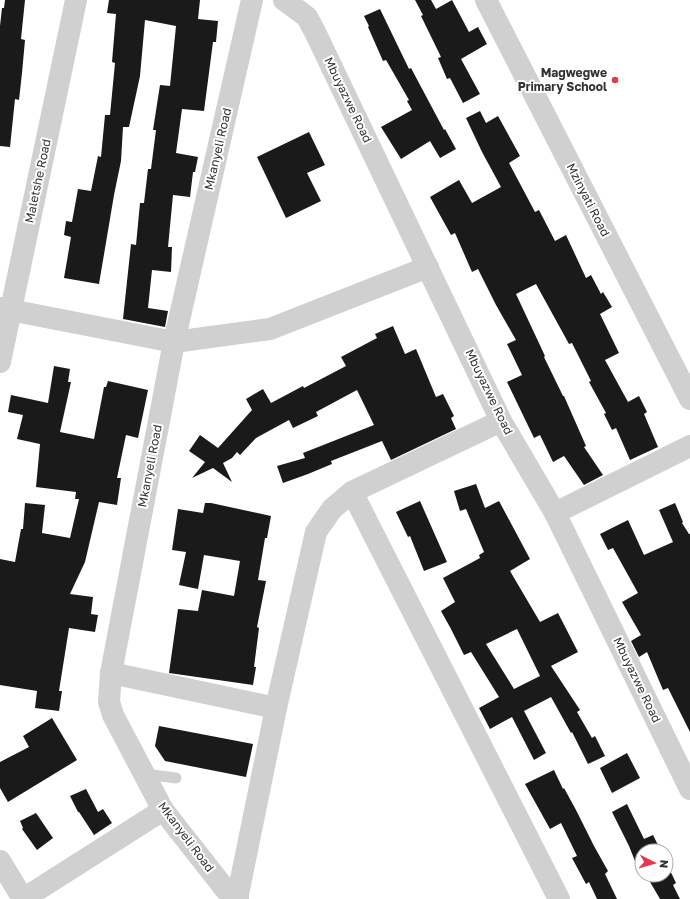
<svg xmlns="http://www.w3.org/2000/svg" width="690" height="899" viewBox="0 0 690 899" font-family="'Golos Text',sans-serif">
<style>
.building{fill:#1a1a1a;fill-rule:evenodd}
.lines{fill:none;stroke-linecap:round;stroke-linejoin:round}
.service{stroke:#d0d0d0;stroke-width:11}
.minor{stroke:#d0d0d0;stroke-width:22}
.poi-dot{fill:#e63946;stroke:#fff;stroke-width:1.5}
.labels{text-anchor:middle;stroke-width:4;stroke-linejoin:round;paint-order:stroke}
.poi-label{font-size:12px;font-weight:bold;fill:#333;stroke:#fff;text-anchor:end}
.street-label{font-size:12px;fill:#333;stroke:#fff}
</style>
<rect width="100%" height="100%" fill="#fff"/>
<g class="building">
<polygon points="5,0 25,0 21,39 25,40 22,73 19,100 15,99 10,147 0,146 0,26 2,8 4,8"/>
<polygon points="109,0 200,0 198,19 218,21 216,42 213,42 204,111 182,109 176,153 198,157 195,172 193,172 190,197 173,195 168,247 172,247 171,272 152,270 148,308 168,311 165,327 123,319 131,244 136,245 140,203 144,203 148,169 151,169 156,130 153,130 160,85 170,86 176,26 145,20 140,76 129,127 123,127 121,161 114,195 99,284 64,278 71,237 64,235 66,221 72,222 78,189 91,191 98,156 101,157 105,115 110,115 115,63 112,62 116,14 107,13"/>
<polygon points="415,0 431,0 436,9 452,0 469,32 478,27 487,44 461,59 480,94 463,103 450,78 447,79 438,58 441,57 421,16 423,15"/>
<polygon points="380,9 409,69 411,68 444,130 445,129 456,149 440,158 430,141 401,159 381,127 412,110 407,101 409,100 386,60 383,61 368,27 369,26 364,16"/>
<polygon points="480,111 486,123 498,116 520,156 509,163 535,212 539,210 555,241 566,235 586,278 591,275 601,294 603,292 612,307 600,314 619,353 605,360 628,402 639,396 647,412 644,414 658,447 630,460 616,428 612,430 604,414 606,413 589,382 591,381 572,343 569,344 536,284 516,294 545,356 544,357 563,396 564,396 586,446 584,447 603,475 584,485 564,456 553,462 540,435 534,438 507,382 522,375 507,344 516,340 496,305 478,269 472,272 455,233 451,235 430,197 459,180 472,203 501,187 482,152 466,118"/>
<polygon points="309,132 325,165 307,173 321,201 286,218 257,157"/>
<polygon points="393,326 405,354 416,349 436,397 443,394 454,416 451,418 456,429 391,460 382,441 331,461 332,464 308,474 283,483 277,466 305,458 303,453 374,425 357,390 316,412 318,416 293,428 289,420 256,438 240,455 237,452 232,458 223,463 232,482 213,468 192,478 205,462 189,451 200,435 218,448 252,410 246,399 263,389 271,403 303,386 304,388 346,366 341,357 377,338 375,334"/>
<polygon points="54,366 70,369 68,382 71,382 60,432 94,439 104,387 106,387 108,381 148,390 138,438 126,435 117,478 121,478 117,505 99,502 85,562 70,594 93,597 91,614 98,615 95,632 69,628 59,691 62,691 59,711 35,708 37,691 0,685 0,559 15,562 21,529 23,529 25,503 45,505 42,533 70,538 79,499 75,499 76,492 36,487 40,444 17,439 23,415 8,412 11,395 48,403"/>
<path d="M476,484L485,508L499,501L530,559L510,571L540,622L558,613L578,652L551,666L580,710L577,712L592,738L595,736L605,756L588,764L572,732L571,733L551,697L524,711L546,753L534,760L512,717L490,729L479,708L499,697L471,652L464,655L451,629L441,611L455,602L443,578L480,558L479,555L484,552L466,509L460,511L454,491ZM517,629L540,676L514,689L486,644Z"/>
<polygon points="420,501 447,562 424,571 410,536 408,537 396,512"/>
<polygon points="205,503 211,503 271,516 267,538 265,538 258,580 266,581 257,627 259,628 254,667 256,667 253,685 169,673 178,609 198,611 202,590 234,596 240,561 204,555 198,589 179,585 186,552 172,550 178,509 203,513"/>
<polygon points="675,503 683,522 682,523 689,534 690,534 690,732 668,688 663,690 647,652 639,657 631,641 641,635 622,602 638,593 613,548 608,550 600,534 628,520 644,555 673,542 659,510"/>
<polygon points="52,718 77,760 8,802 0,788 0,762 29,747 23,736"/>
<polygon points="159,726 253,744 246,777 165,761 155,746"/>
<polygon points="627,753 640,778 612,793 600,768"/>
<polygon points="554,770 563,789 564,788 576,810 594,846 608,871 605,874 617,899 597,899 589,882 586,884 572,858 577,856 561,823 550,829 525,784"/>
<polygon points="86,789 98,812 103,809 112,823 94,835 79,812 78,812 70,796"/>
<polygon points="627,804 644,839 653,835 661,851 642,851 642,869 639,865 637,866 629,846 612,812"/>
<polygon points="36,813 53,838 37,850 22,829 23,828 20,821"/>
<polygon points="666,862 676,883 673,885 680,899 660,899 646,875 666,875"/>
</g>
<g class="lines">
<polyline class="service" points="144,774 176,778"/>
<g class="minor">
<polyline points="284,0 307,17 315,32 501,421 555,513 690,789"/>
<polyline points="486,0 690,399"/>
<polyline points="0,308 174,342 270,329 428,267"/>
<polyline points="0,362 76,0"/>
<polyline points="352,492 559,899"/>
<polyline points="555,513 690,446"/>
<polyline points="111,673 276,708"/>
<polyline points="0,861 23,899"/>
<polyline points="23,899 163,810"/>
<polyline points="237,899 276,708 316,532 332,509 352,492 501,421"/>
<polyline points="238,899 225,889 163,810 113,715 109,702 111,673 174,342 252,0"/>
</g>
</g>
<circle class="poi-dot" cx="615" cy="80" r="4"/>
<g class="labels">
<g class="poi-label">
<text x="607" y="77">Magwegwe<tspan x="607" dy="14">Primary School</tspan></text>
</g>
<g class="street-label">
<text transform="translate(348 100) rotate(64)" y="4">Mbuyazwe Road</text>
<text transform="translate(218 149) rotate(-77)" y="4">Mkanyeli Road</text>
<text transform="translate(38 181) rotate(-78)" y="4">Maletshe Road</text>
<text transform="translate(588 200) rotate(63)" y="4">Mzinyati Road</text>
<text transform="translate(489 392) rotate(64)" y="4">Mbuyazwe Road</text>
<text transform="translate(150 466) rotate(-79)" y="4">Mkanyeli Road</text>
<text transform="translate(637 680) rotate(64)" y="4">Mbuyazwe Road</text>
<text transform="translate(186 837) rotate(53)" y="4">Mkanyeli Road</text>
</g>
</g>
<g transform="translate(654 863) rotate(96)"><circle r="19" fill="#ffffff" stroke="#adadad"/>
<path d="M0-3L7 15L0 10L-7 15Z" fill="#e63946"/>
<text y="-6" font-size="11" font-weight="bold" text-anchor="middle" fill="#333333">N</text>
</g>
</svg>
